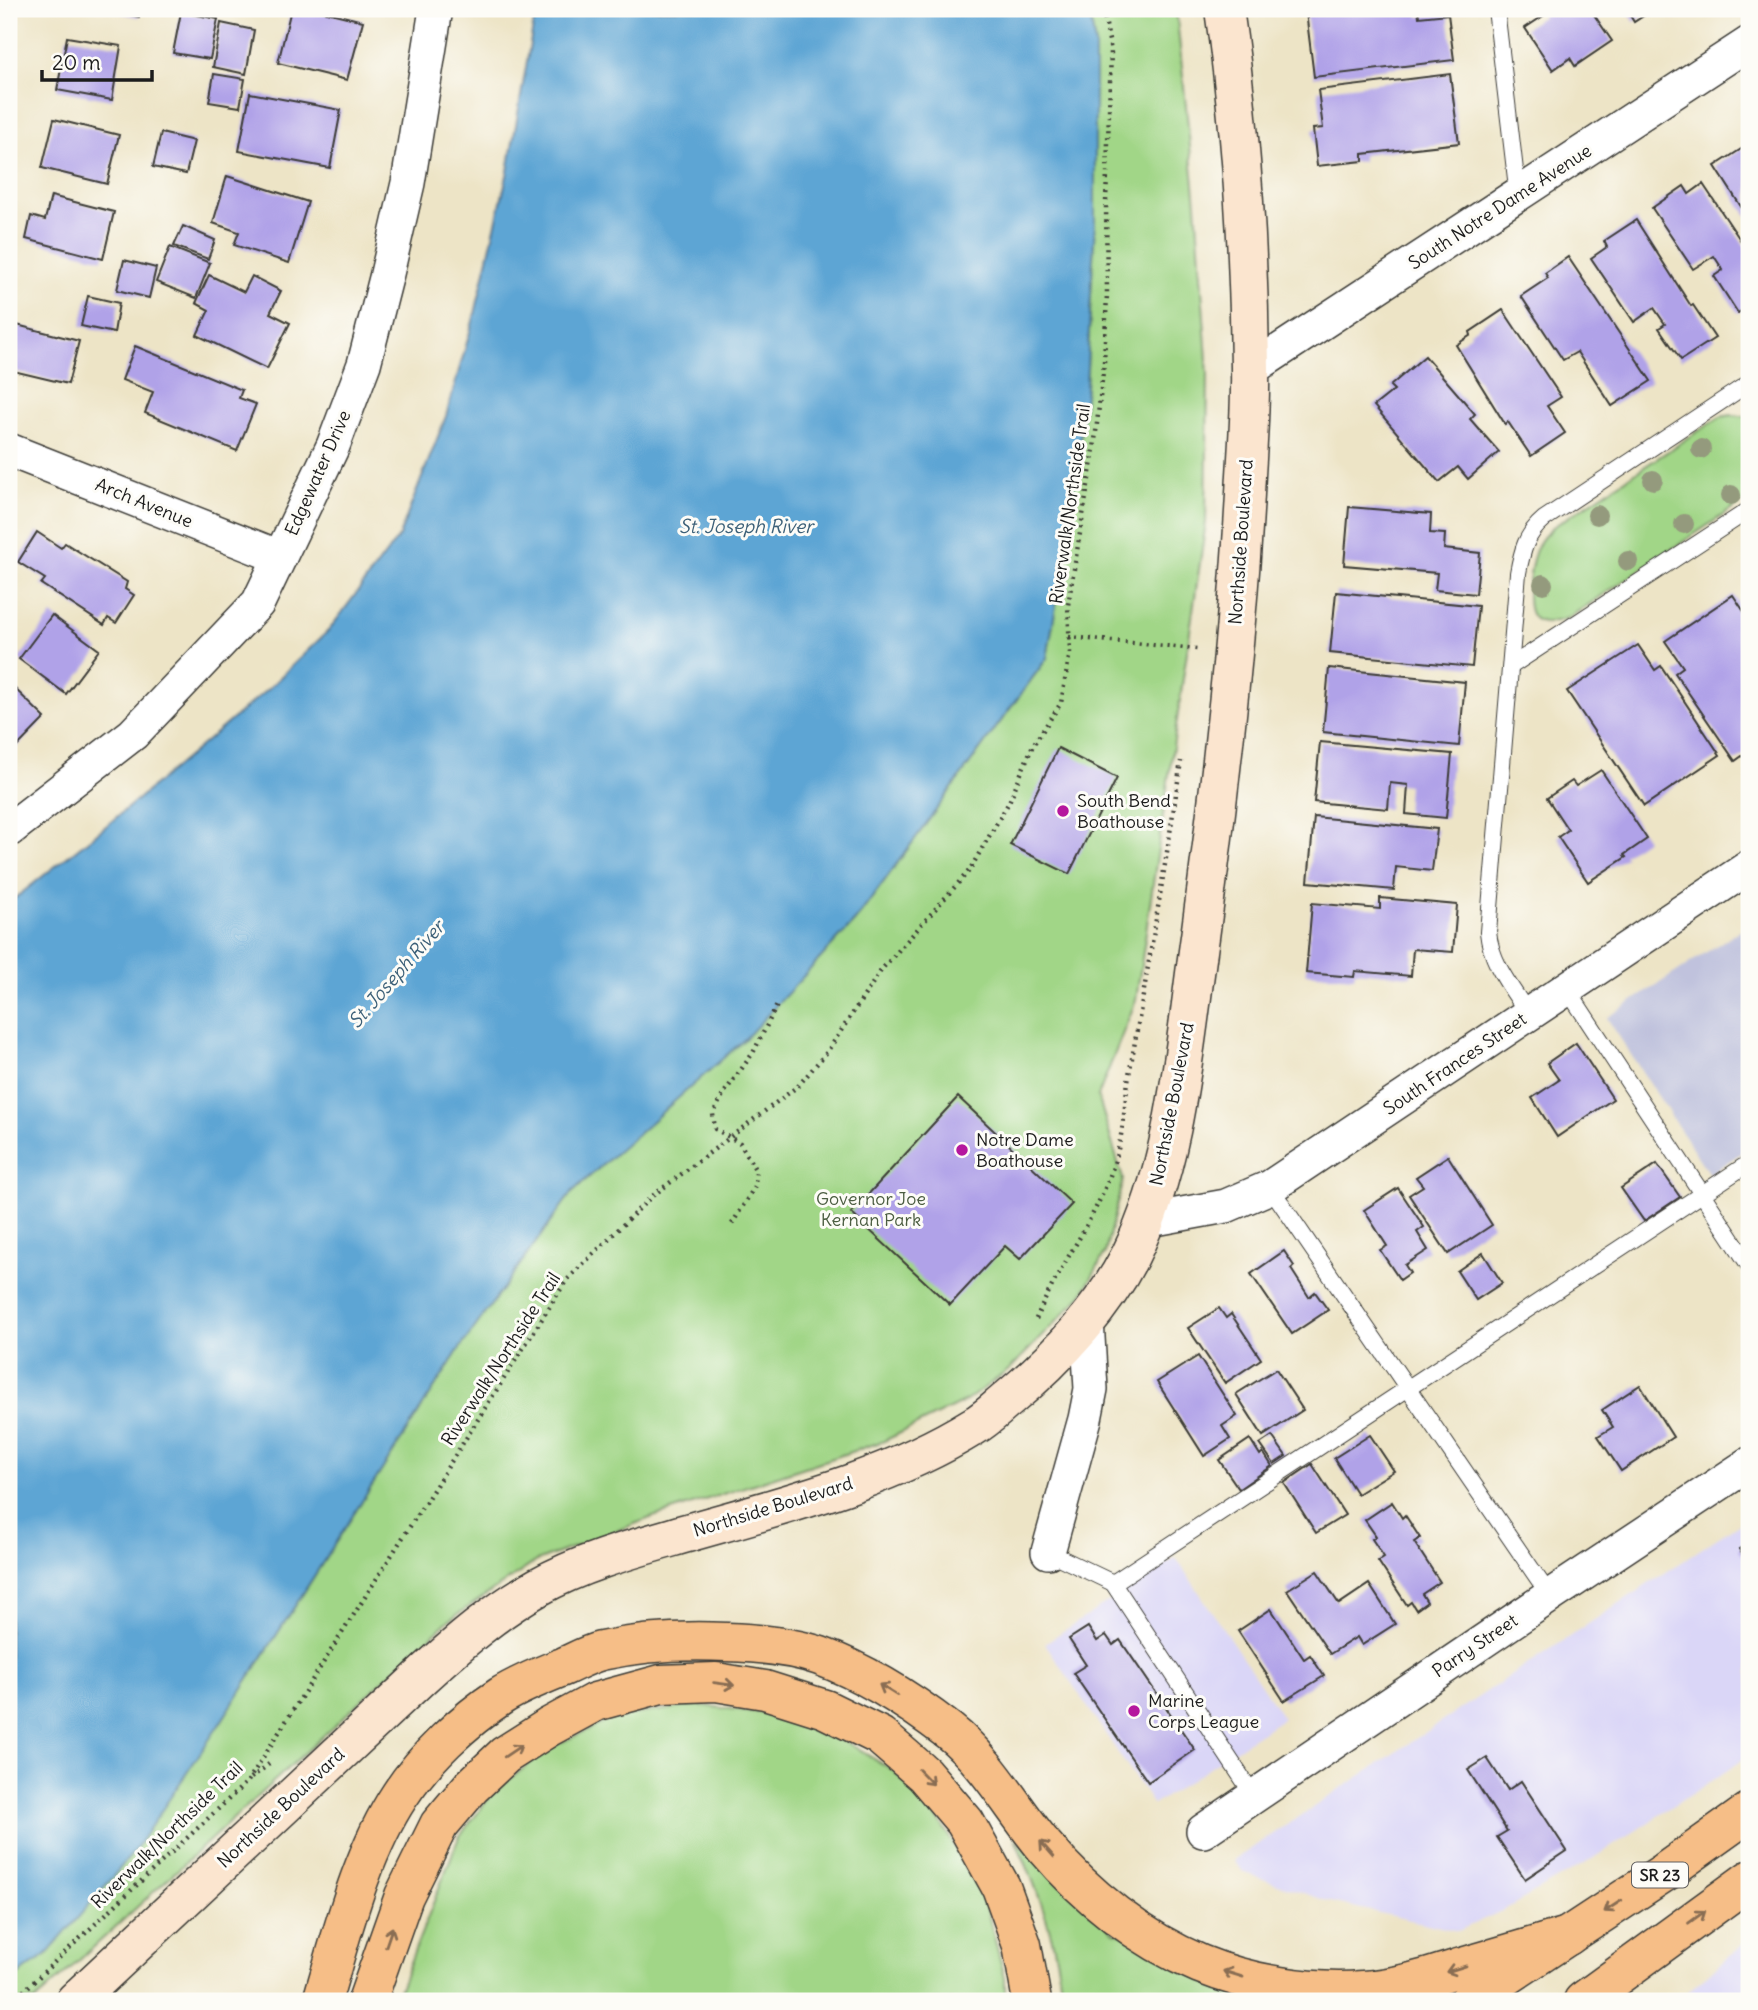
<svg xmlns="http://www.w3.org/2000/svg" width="1758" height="2010" viewBox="0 0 1758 2010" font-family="Delius,sans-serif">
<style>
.built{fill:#dad6f7}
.industrial{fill:#c0c2dd}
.green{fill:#a1d687;stroke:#5e7952;stroke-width:2}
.water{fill:#5da5d4;stroke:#3c6078;stroke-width:2}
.building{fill:#b0a2e8}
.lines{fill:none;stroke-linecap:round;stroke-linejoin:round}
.lane-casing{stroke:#3b3a36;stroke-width:18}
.street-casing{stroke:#3b3a36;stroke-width:36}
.secondary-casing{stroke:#3b3a36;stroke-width:41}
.primary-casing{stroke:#3b3a36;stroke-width:41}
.path{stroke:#3b3a36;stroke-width:4.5;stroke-dasharray:2 5;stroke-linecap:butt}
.lane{stroke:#fff;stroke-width:16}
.street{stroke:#fff;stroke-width:33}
.secondary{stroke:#fbe5cf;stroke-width:38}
.primary{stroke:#f6be87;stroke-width:38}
.tree{fill:#949a7d}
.oneway{stroke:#896d52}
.poi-dot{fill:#b5179e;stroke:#fdfcf7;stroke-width:2.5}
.labels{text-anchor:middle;stroke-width:6;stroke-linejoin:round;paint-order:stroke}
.shield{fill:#fdfcf7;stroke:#605f5e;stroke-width:2}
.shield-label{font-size:16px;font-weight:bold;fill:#1c1c1c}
.street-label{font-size:18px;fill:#1c1c1c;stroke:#fdfcf7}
.poi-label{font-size:18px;fill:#1c1c1c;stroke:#fdfcf7;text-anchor:start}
.park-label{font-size:18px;fill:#4b5d41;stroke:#fdfcf7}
.water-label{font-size:19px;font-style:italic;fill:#3c6078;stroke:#fdfcf7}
</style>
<rect width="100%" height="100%" fill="#fdfcf7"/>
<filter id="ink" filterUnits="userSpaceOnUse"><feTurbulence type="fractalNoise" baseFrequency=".0143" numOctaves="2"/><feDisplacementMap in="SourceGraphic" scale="14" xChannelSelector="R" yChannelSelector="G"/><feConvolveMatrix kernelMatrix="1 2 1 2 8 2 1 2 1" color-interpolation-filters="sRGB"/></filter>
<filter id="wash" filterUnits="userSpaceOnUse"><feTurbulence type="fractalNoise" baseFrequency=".00686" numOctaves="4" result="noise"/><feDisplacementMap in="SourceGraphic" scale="28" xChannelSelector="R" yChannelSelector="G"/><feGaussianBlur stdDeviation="1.57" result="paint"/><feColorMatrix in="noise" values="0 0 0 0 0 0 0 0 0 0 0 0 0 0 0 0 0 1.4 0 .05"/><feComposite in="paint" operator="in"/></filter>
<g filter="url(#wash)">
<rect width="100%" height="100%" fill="#ede4c6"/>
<g class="built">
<polygon points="1749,1517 1749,1756 1599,1855 1504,1910 1458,1931 1327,1901 1243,1872 1234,1860"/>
<polygon points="1176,1558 1283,1718 1153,1805 1045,1643"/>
<polygon points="1749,1939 1749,2001 1677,2001"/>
</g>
<polygon class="industrial" points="1749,924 1749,1148 1709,1174 1607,1018"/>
<g class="green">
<polygon points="1089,9 1176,9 1196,204 1208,374 1206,522 1136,1000 1098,1096 1123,1179 1105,1253 1082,1295 1010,1369 966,1401 884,1441 653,1517 537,1561 449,1620 35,2001 9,2001 9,1982 49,1952 219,1725 458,1351 572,1192 745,1038 855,921 1047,658 1069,530 1086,387 1095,222 1095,45"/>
<path d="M1732,415L1749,417V498L1568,618C1531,630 1525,616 1529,582C1531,569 1532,556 1539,544C1542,537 1549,532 1553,527L1720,417Z"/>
<polygon points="698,1705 779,1715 838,1737 894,1771 941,1823 983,1895 1005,1978 1005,2001 395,2001 459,1837 494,1792 549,1748 615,1717"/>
<path d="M1015,1839L1114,1932L1377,2001H1062C1058,1943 1039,1891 1015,1839Z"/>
</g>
<polygon class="water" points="536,9 1089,9 1095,45 1095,222 1086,387 1069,530 1047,658 855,921 746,1038 572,1192 458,1351 219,1725 133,1853 49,1952 9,1982 9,903 106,826 269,688 329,630 399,536 446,416 475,314 508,171"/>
<g id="blocks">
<g class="building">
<polygon points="103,9 140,9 139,17"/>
<polygon points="291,9 314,9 363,21 347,80 278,63"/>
<polygon points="1337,9 1418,9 1419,17 1448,14 1454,60 1314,77 1306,12"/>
<polygon points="1538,9 1590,9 1612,41 1575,66 1570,58 1553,70 1525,28 1543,16"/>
<polygon points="1626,9 1654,9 1634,22"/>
<polygon points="181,12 218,19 210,59 173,53"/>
<polygon points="221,23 254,30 246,74 213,67"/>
<polygon points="67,37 121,46 112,100 57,90"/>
<polygon points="214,74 245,79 240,107 209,102"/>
<polygon points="1450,74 1459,143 1363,154 1363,161 1317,166 1313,129 1323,128 1318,90"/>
<polygon points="250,93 341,110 330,168 239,151"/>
<polygon points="54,119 119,135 107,184 42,168"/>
<polygon points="161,133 194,141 186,174 153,167"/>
<polygon points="1749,144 1749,219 1715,166"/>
<polygon points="227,176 308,202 289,263 234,245 239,232 213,223"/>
<polygon points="1703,184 1749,253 1749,305 1738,313 1714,276 1723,270 1714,256 1693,269 1652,208 1684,186 1689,194"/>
<polygon points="51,196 114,212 103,259 26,239 31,216 45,220"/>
<polygon points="1636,220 1691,306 1693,305 1715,338 1681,360 1659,328 1665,324 1654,308 1634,322 1591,258 1607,247 1604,241"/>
<polygon points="183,226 215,240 208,259 174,246"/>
<polygon points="170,247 210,263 196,298 156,282"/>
<polygon points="1568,257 1651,381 1612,406 1577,352 1563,360 1521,296 1548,278 1545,273"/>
<polygon points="124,260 156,268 149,298 117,290"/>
<polygon points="209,275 244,292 252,276 281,291 270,313 290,323 267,369 197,335 209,310 196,303"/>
<polygon points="88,296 119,303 114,333 81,326"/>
<polygon points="1503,310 1561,397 1547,406 1565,433 1531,456 1508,422 1505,424 1456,345 1471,335 1470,332"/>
<polygon points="9,323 79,341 68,384 9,370"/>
<polygon points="135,346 242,390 239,398 256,404 237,451 145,413 153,392 122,380"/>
<polygon points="1425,356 1475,414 1470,419 1499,452 1468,479 1458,467 1439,482 1374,406 1394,390 1390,386"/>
<polygon points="1349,507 1431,514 1430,533 1445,534 1444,549 1480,553 1476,594 1435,590 1437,573 1344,565"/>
<polygon points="37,532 61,548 65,543 127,582 125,589 134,595 116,623 108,618 104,625 41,584 45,579 18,562"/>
<polygon points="1336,592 1478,606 1472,667 1330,653"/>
<polygon points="1733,595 1749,619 1749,751 1735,761 1675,673 1683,667 1665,641"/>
<polygon points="52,615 99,650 66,694 19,659"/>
<polygon points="1638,645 1655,670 1661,666 1720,755 1644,806 1567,691"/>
<polygon points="1329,668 1465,682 1459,746 1323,732"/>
<polygon points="9,683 45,718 9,755"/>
<polygon points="1320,742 1452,754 1446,818 1406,814 1408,785 1390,783 1388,809 1314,802"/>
<polygon points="1058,748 1117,778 1069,874 1010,845"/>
<polygon points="1601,770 1647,839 1624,855 1626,857 1588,882 1558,837 1568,830 1547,798 1572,781 1576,786"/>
<polygon points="1314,817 1437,829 1432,871 1396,867 1394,890 1308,882"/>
<polygon points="1380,898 1457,905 1453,952 1413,949 1411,976 1355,971 1354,977 1306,973 1312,903 1380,909"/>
<polygon points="1576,1043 1613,1099 1557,1137 1532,1098 1559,1080 1547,1063"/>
<polygon points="958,1097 1072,1204 1020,1259 1005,1246 950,1305 851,1213"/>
<polygon points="1448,1156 1492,1225 1448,1254 1409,1195 1423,1186 1416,1177"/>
<polygon points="1657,1164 1680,1197 1644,1221 1621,1188"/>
<polygon points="1398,1188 1424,1227 1417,1232 1428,1250 1405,1265 1410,1273 1400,1280 1380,1250 1387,1246 1364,1210"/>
<polygon points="1284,1251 1294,1266 1291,1269 1309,1297 1315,1292 1328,1310 1292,1334 1251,1274"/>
<polygon points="1483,1253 1502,1283 1476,1300 1457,1271"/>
<polygon points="1219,1308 1226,1318 1231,1314 1261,1359 1225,1383 1188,1328"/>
<polygon points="1198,1356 1237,1416 1222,1426 1230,1439 1204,1456 1157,1382"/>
<polygon points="1276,1369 1303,1410 1263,1436 1236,1394"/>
<polygon points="1640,1385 1673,1437 1621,1471 1598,1436 1613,1427 1602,1410"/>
<polygon points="1370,1435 1394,1471 1357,1494 1334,1458"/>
<polygon points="1272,1436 1286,1456 1274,1464 1260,1444"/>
<polygon points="1250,1439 1260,1455 1263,1452 1272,1466 1239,1489 1219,1460"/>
<polygon points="1312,1464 1345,1515 1316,1533 1284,1483"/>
<polygon points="1392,1502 1402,1518 1405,1515 1420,1538 1414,1542 1440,1582 1422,1594 1427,1602 1416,1610 1411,1602 1407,1605 1378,1561 1384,1557 1372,1539 1376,1536 1365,1520"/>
<polygon points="1749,1542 1749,1565 1739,1549"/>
<polygon points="1317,1571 1339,1604 1369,1584 1395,1624 1362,1645 1357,1637 1330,1654 1287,1590"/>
<polygon points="1271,1609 1304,1659 1310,1655 1324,1676 1284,1701 1238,1631"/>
<polygon points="1088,1627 1097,1641 1106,1635 1113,1645 1120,1640 1195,1750 1148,1782 1073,1673 1086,1665 1069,1639"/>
<polygon points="1487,1758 1508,1790 1521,1781 1567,1851 1525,1879 1497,1837 1507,1831 1468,1770"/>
</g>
</g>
</g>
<g filter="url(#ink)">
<use href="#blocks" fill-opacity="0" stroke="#3b3a36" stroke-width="2"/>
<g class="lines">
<defs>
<g id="lane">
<polyline points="1496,9 1518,196"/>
<polyline points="1511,666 1749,510"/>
<polyline points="1567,989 1749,1265"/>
<path d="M1529,1015C1512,988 1491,964 1488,932L1518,573C1522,551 1526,534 1544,519L1749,383"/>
<polyline points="1270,1187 1550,1596"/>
<polyline points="1048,1552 1113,1583 1749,1163"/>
<polyline points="1113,1583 1254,1796"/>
</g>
<g id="street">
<polyline points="1250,370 1749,43"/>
<polyline points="9,450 280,557"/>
<polyline points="9,830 133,734 258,603 333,446 364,364 386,278 408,183 436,9"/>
<polyline points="1144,1221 1226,1206 1270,1187 1749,867"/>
<polyline points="1048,1552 1085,1419 1091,1389 1087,1320"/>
<polyline points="1203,1831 1550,1596 1749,1464"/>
</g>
<path id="secondary" d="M75,2001L421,1677C457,1644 495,1611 538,1587C582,1562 639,1547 687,1533C785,1505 887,1480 974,1426C986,1419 996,1409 1007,1400C1055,1360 1101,1312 1130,1256C1177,1162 1185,1040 1200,937C1220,790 1237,643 1245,494C1247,452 1251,410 1250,368C1249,248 1241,127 1224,9"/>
<g id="primary">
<path d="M322,2001C342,1934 361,1854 400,1795C425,1757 463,1721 501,1696C520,1684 543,1675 565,1666C576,1661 589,1654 601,1651C642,1642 685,1640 727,1642C757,1643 791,1646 820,1656C866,1673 910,1701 949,1731C988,1762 1013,1809 1044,1846C1086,1896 1140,1939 1200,1964C1249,1984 1310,1994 1363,1990C1397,1988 1430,1977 1462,1967C1498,1957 1533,1946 1568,1936"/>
<polyline points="367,2001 404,1896 439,1825 471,1787 505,1755 549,1727 595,1702 661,1684 716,1682 765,1690 825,1709 880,1736 924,1774 965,1822 1001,1887 1022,1945 1032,2001"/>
<polyline points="1469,2001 1665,1872 1749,1812"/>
<polyline points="1583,2001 1749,1880"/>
</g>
</defs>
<use href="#lane" class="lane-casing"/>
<use href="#street" class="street-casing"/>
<use href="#secondary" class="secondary-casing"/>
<use href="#primary" class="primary-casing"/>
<g class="path">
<polyline points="1069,637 1197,649"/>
<polyline points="732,1224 755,1186 756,1171 740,1143 715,1129 713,1114 724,1093 753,1053 777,1005"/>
<path d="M1036,1319C1060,1262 1102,1213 1117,1153C1125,1124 1125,1093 1131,1064C1149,963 1166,862 1181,761"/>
<polyline points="251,1778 269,1764"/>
<polyline points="13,2001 248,1781 566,1281 651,1197 798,1086 827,1052 882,969 969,871 1009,802 1033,745 1061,703 1070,652 1068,605 1094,449 1104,363 1107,294 1106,203 1111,51 1103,9"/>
</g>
<use href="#lane" class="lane"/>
<use href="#street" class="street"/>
<use href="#secondary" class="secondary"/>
<use href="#primary" class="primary"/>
</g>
<g class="tree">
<circle cx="1701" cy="449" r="10"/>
<circle cx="1653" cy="480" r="10"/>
<circle cx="1731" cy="495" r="10"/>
<circle cx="1597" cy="515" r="10"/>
<circle cx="1684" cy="524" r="10"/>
<circle cx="1628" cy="561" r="10"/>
<circle cx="1543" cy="584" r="10"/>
</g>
<defs><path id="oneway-shaft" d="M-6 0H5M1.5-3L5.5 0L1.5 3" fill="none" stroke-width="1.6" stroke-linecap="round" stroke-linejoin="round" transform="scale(1.75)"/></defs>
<g class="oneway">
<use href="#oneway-shaft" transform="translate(724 1684) rotate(8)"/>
<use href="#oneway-shaft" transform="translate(888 1690) rotate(-148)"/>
<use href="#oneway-shaft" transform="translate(513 1751) rotate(-34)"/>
<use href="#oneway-shaft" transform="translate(926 1777) rotate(46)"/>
<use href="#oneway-shaft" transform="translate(1047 1849) rotate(-131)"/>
<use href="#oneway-shaft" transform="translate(1613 1906) rotate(147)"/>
<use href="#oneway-shaft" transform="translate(1697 1917) rotate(-36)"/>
<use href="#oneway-shaft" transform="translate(389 1937) rotate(-71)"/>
<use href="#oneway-shaft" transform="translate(1456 1969) rotate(163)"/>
<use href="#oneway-shaft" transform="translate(1233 1974) rotate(-163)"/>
</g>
</g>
<g class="poi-dot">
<circle cx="1063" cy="811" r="7"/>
<circle cx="962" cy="1150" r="7"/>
<circle cx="1134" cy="1711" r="7"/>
</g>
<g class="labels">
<rect class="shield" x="1632" y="1862.5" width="56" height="25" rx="5"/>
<g class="shield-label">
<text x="1660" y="1881">SR 23</text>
</g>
<g class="street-label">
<text transform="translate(1500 207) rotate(-33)" y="6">South Notre Dame Avenue</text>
<text transform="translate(318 473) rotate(-66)" y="6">Edgewater Drive</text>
<text transform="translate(144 503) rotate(22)" y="6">Arch Avenue</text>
<text transform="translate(1070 504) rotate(-82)" y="6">Riverwalk/Northside Trail</text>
<text transform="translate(1241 542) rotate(-86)" y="6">Northside Boulevard</text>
<text transform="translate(1455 1064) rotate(-34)" y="6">South Frances Street</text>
<text transform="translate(1172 1104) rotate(-79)" y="6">Northside Boulevard</text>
<text transform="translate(501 1359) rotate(-57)" y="6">Riverwalk/Northside Trail</text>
<text transform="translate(773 1507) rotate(-17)" y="6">Northside Boulevard</text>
<text transform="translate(1475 1646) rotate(-34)" y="6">Parry Street</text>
<text transform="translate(281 1808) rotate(-43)" y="6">Northside Boulevard</text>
<text transform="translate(167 1835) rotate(-44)" y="6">Riverwalk/Northside Trail</text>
</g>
<g class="poi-label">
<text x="1077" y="807">South Bend<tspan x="1077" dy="21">Boathouse</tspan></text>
<text x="976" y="1146">Notre Dame<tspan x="976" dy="21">Boathouse</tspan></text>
<text x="1148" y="1707">Marine<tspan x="1148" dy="21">Corps League</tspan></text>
</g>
<g class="park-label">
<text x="871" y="1205">Governor Joe<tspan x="871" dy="21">Kernan Park</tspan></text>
</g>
<g class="water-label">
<text x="746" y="533">St. Joseph River</text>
<text transform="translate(396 974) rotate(-49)" y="7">St. Joseph River</text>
</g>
</g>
<rect width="1758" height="2010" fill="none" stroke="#fdfcf7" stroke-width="35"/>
<path d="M42 70v10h110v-10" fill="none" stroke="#1c1c1c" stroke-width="3.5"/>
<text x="52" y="70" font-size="21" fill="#1c1c1c" stroke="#fdfcf7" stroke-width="5" paint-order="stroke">20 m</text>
</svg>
